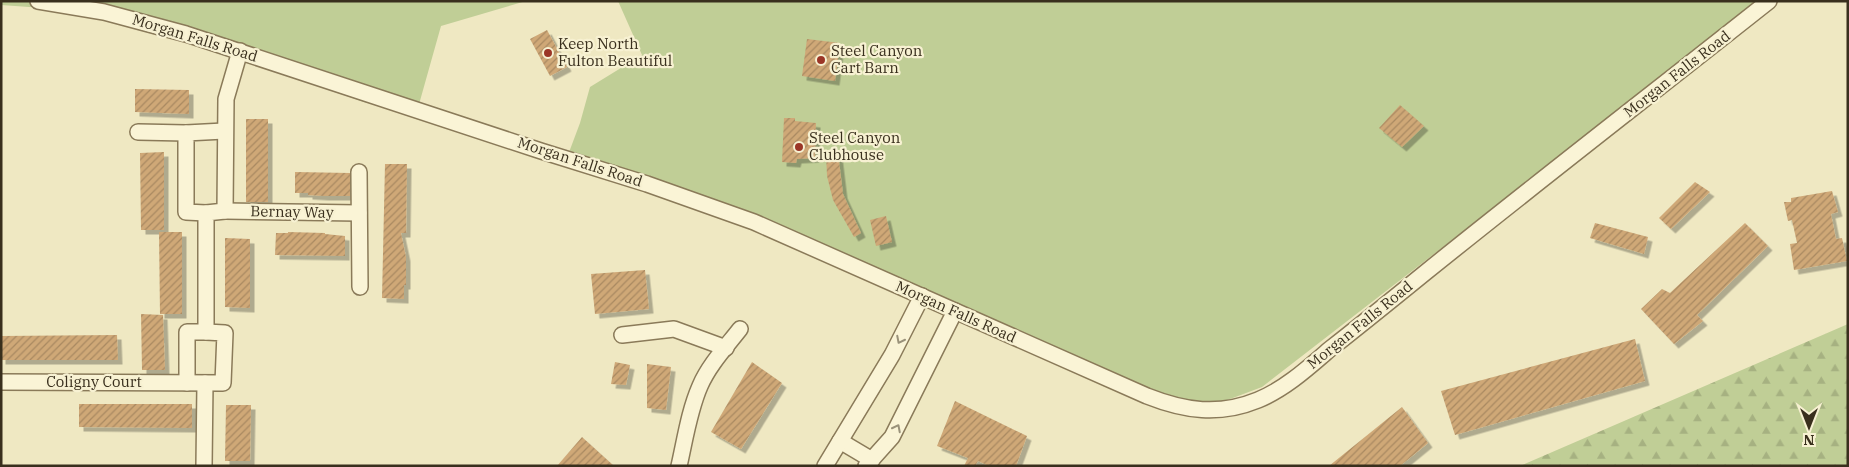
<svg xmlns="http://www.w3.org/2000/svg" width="1849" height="467" viewBox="0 0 1849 467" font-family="'IBM Plex Serif',serif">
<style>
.green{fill:#c0ce96}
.forest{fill:url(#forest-firs)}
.building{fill:url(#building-hatch);filter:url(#shadow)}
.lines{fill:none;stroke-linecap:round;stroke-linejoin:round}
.street-casing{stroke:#8a7a59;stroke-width:18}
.street{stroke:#faf4d6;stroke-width:15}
.oneway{stroke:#9a927a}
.poi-dot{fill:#9b3627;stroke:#f7f1d2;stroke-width:2}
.labels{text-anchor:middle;stroke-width:4.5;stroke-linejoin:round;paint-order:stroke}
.street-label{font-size:15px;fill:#392f1d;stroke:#f7f1d2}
.poi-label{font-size:15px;fill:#392f1d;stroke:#f7f1d2;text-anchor:start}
</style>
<defs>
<pattern id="forest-firs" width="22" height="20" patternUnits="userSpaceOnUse" patternTransform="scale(1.25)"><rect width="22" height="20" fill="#c0ce96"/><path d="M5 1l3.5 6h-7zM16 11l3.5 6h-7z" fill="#a6b181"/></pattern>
<pattern id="building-hatch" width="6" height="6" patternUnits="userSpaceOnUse" patternTransform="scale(1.25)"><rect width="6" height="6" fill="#cfa877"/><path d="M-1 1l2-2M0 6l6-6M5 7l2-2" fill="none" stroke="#a98961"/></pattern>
<filter id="shadow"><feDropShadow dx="4.5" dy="4.5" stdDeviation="0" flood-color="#0004"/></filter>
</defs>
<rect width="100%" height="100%" fill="#efe8c2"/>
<g class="green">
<polygon points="1,1 526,1 441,26 416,115 364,102 113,13 1,5"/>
<polygon points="618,1 1761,1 1262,387 1190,414 831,254 565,163 580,123 590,87 642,55"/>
</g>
<polygon class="forest" points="1848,324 1848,466 1520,466"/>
<g class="building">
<polygon points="547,30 567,67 550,76 530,39"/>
<polygon points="807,39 840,43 835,81 802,76"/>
<polygon points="135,89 189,90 189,114 135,112"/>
<polygon points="1400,105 1424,126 1402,147 1379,128"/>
<polygon points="784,118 795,118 795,121 816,123 815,158 797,159 796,163 782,162"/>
<rect x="246" y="119" width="22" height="83"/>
<polygon points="164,152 164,230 141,230 140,153"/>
<polygon points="826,153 838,153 843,194 861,233 854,237 833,200 827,176"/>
<polygon points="385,164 407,164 406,233 401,233 406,257 406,285 404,285 404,299 382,298"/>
<polygon points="295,172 350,173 350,196 324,196 308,195 308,193 295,193"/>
<polygon points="1695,182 1710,192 1671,229 1659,218"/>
<polygon points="1832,191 1838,212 1831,214 1836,239 1842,238 1847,261 1794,270 1790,244 1797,243 1792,220 1788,221 1784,202 1791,202 1791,198"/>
<polygon points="886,216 892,242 876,246 870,220"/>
<polygon points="1595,223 1648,237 1644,254 1590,238"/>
<polygon points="1745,223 1768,246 1697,315 1703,321 1674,344 1641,309 1662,289 1670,293"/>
<polygon points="159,232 182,232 182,314 160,314"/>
<polygon points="288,232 325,233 325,234 345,236 345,256 275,255 276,233 288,233"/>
<polygon points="225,238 250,239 250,308 225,307"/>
<polygon points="645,270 649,309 595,314 591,274"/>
<polygon points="141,314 163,315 165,370 142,370"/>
<polygon points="117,335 118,360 1,360 1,336"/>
<polygon points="1635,339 1645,381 1455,435 1441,391"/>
<polygon points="615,362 630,365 626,385 611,384"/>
<polygon points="752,362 782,383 741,449 711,432"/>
<polygon points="647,364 671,367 666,410 647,408"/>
<polygon points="955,401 1027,436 1016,466 989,466 978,461 975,466 964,466 968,458 937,446"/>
<polygon points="79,404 192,404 192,428 79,427"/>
<polygon points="226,405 251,405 250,461 225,461"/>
<polygon points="1402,407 1428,443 1400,466 1329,466"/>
<polygon points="582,437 614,466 557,466"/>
</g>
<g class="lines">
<defs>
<g id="street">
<path d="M38,1L104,12L186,34L541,151L647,184L754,222L1147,396C1185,411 1219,416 1258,400C1285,389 1308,368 1330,349C1362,324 1394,298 1426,272C1539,181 1654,92 1769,1"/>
<polyline points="138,132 186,133"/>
<polyline points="359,172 360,287"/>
<polyline points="225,211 359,213"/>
<polyline points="206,213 186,212 186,133 224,131"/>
<polyline points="622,335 674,329 726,348"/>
<polyline points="1,382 223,383 225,333 206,332"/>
<polyline points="187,383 187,332 206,332 206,213 225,211 226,99 240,51"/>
<polyline points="840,441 872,460"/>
<polyline points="204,466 205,383"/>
<path d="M679,466C685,440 689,411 700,386C709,365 726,347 740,329"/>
<polyline points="825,466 892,355 922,296"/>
<polyline points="866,466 892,437 955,311"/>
</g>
</defs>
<use href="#street" class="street-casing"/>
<use href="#street" class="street"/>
</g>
<defs><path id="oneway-chevron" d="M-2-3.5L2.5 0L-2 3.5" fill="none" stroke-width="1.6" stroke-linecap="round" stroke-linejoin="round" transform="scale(1.25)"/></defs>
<g class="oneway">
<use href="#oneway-chevron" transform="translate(900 340) rotate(117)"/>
<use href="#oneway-chevron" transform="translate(897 428) rotate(-63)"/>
</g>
<g class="poi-dot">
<circle cx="548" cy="53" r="5"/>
<circle cx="821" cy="60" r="5"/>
<circle cx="799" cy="147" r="5"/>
</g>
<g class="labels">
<g class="street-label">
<text transform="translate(195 38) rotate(17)" y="5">Morgan Falls Road</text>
<text transform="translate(1677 74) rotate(-38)" y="5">Morgan Falls Road</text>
<text transform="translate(580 162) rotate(18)" y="5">Morgan Falls Road</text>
<text transform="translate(292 212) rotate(1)" y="5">Bernay Way</text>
<text transform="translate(956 312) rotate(24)" y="5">Morgan Falls Road</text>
<text transform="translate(1360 325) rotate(-39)" y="5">Morgan Falls Road</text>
<text x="94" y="387">Coligny Court</text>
</g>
<g class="poi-label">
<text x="558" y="49">Keep North<tspan x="558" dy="17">Fulton Beautiful</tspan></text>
<text x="831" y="56">Steel Canyon<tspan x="831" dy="17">Cart Barn</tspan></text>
<text x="809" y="143">Steel Canyon<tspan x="809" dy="17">Clubhouse</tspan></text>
</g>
</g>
<rect width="1849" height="467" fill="none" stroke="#392f1d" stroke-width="5"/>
<g transform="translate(1809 427) rotate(180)" stroke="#f7f1d2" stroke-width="4" paint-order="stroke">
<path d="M0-4L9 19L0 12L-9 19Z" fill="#392f1d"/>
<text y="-8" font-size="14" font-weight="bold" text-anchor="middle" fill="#392f1d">N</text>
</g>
</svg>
